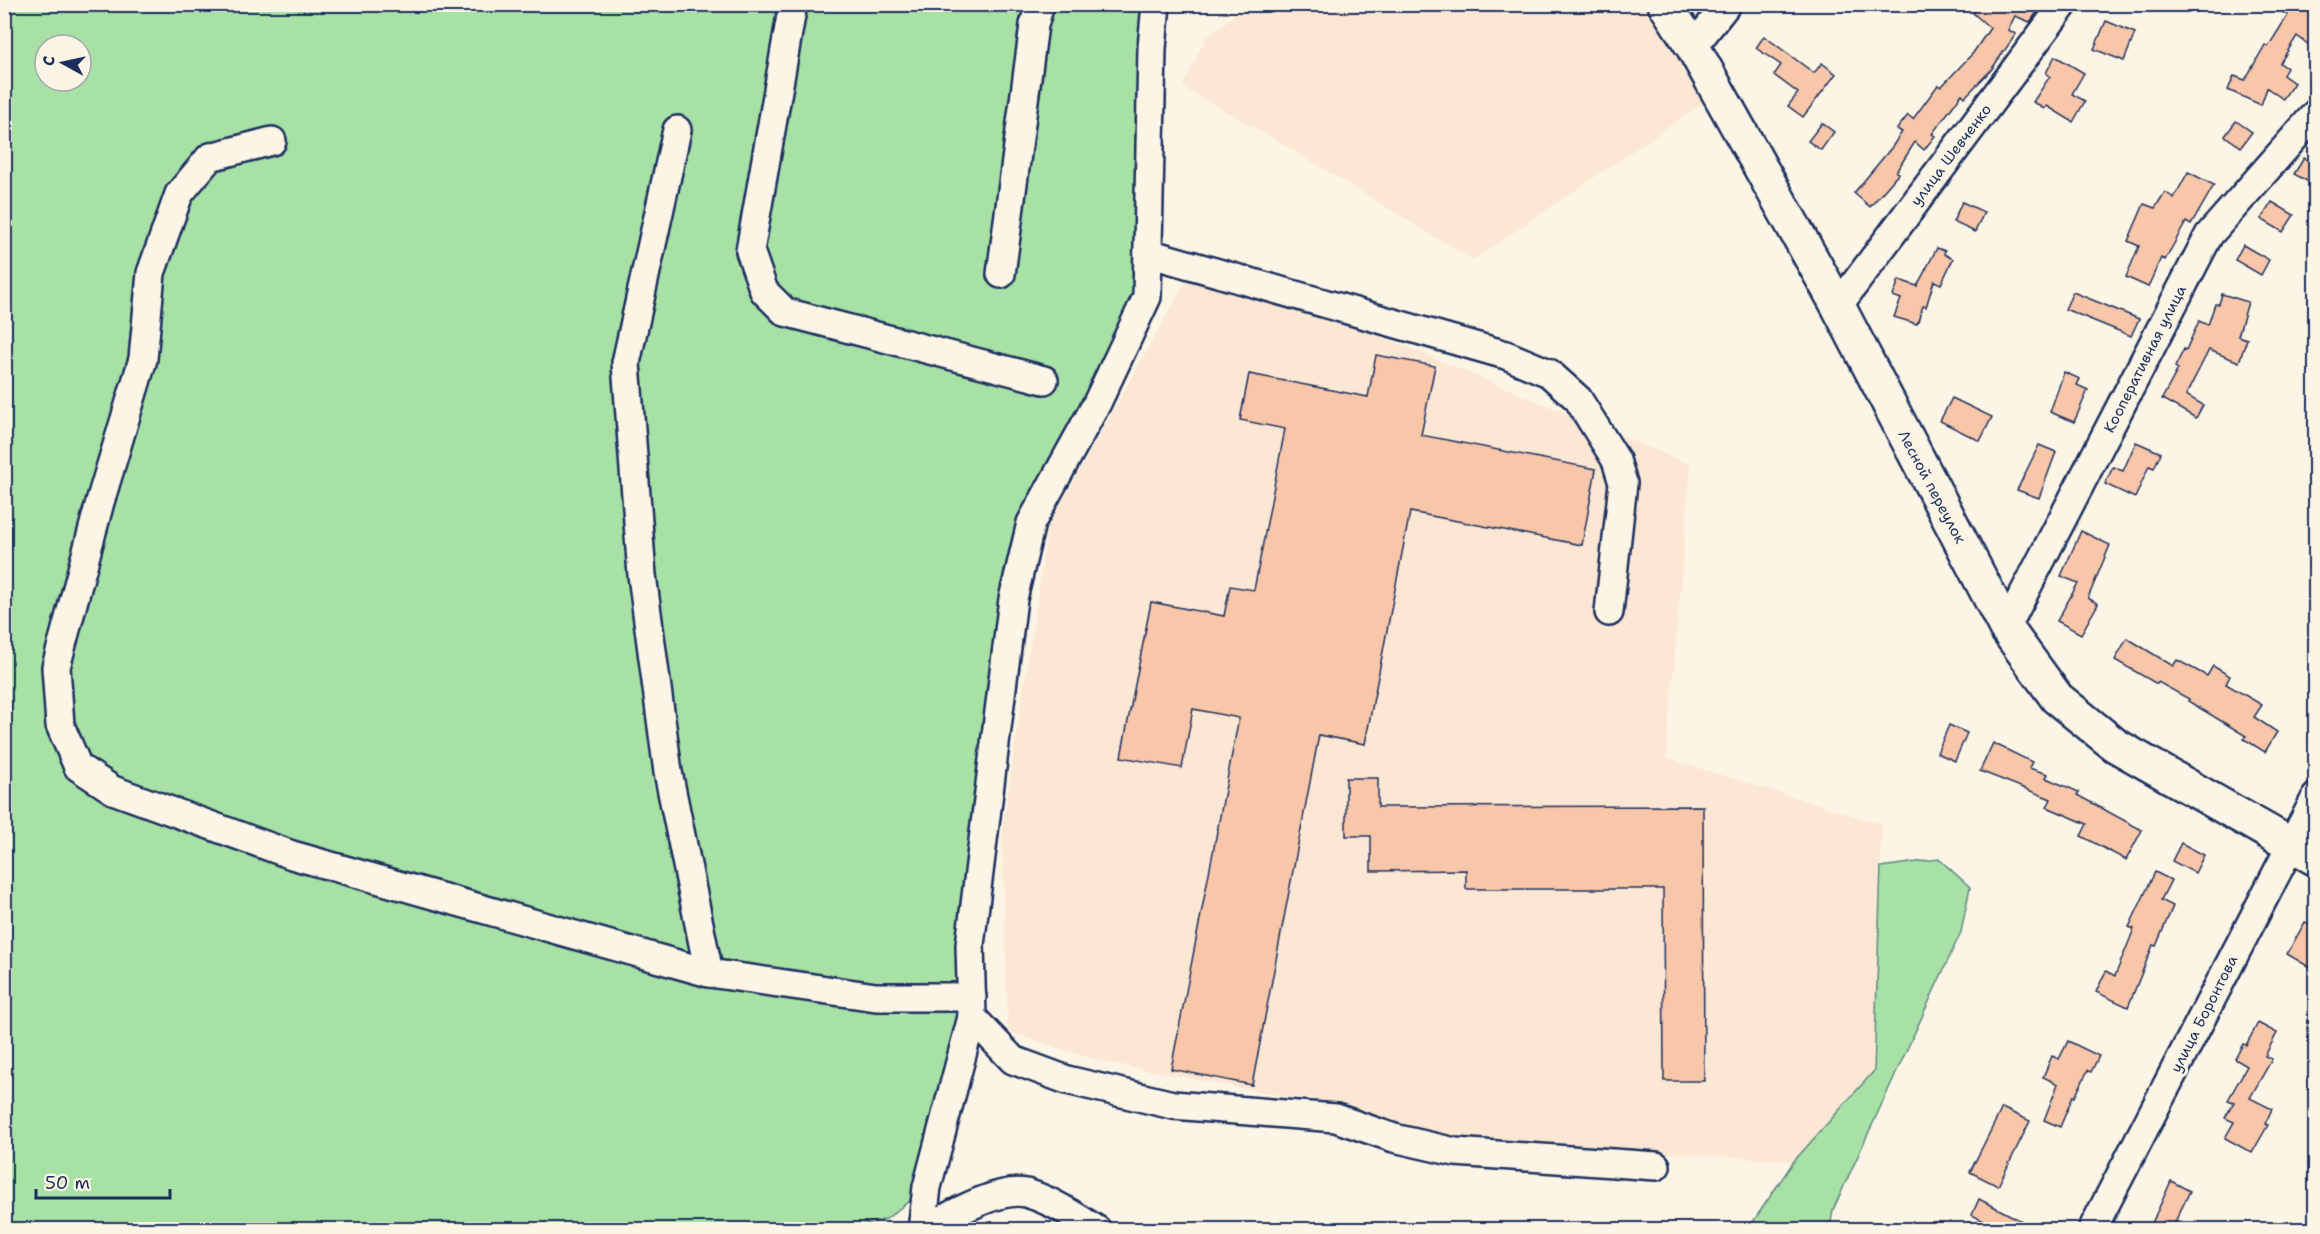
<svg xmlns="http://www.w3.org/2000/svg" width="2320" height="1234" viewBox="0 0 2320 1234" font-family="'Shantell Sans',sans-serif">
<style>
.built{fill:#fbe7d3}
.green{fill:#a7e1a6;stroke:#618882;stroke-width:1.5;fill-rule:evenodd}
.building{fill:#f8c6a8;stroke:#1b2f5e;stroke-width:1.5}
.lines{fill:none;stroke-linecap:round;stroke-linejoin:round}
.minor-casing{stroke:#1b2f5e;stroke-width:32}
.major-casing{stroke:#1b2f5e;stroke-width:38}
.minor{stroke:#fcf5e5;stroke-width:27}
.major{stroke:#fcf5e5;stroke-width:33}
.labels{text-anchor:middle;stroke-width:6;stroke-linejoin:round;paint-order:stroke}
.street-label{font-size:15px;fill:#1b2f5e;stroke:#fcf5e5}
</style>
<rect width="100%" height="100%" fill="#fcf5e5"/>
<filter id="ink" filterUnits="userSpaceOnUse"><feTurbulence type="fractalNoise" baseFrequency=".0167" numOctaves="2"/><feDisplacementMap in="SourceGraphic" scale="12" xChannelSelector="R" yChannelSelector="G"/><feConvolveMatrix kernelMatrix="1 2 1 2 8 2 1 2 1" color-interpolation-filters="sRGB"/></filter>
<g filter="url(#ink)">
<g class="built">
<polygon points="1665,4 1718,93 1473,260 1278,141 1182,87 1206,38 1247,5"/>
<polygon points="1198,260 1691,465 1666,758 1882,824 1874,1071 1794,1161 1445,1139 1337,1102 1277,1095 1100,1061 1008,1032 1002,833 1048,527"/>
</g>
<g class="green">
<path d="M5,5H1156L1147,297L1031,523L972,1017L927,1187L886,1219L848,1229L5,1230ZM45,45H81V81H45Z"/>
<polygon points="1939,859 1970,887 1961,932 1833,1210 1830,1229 1748,1229 1794,1161 1874,1071 1881,867"/>
</g>
<g class="building">
<polygon points="1981,4 2043,4 2030,22 2015,16 2008,30 2016,34 1991,70 1965,97 1962,94 1932,134 1935,136 1924,150 1915,142 1896,172 1899,173 1870,207 1854,193 1892,147 1902,132 1897,129 1908,115 1913,119 1938,85 1941,87 1973,53 1990,28 1973,13"/>
<polygon points="2265,4 2314,4 2310,15 2316,19 2316,50 2297,36 2280,63 2287,68 2283,75 2294,83 2283,99 2267,88 2261,105 2228,90 2234,76 2245,80 2265,45 2268,47 2288,15"/>
<polygon points="2106,21 2135,33 2124,61 2094,49"/>
<polygon points="1764,36 1814,73 1822,63 1836,74 1803,117 1788,106 1798,93 1774,75 1781,65 1756,48"/>
<polygon points="2055,56 2084,73 2072,94 2085,101 2073,122 2047,106 2044,109 2033,102 2050,76 2046,73"/>
<polygon points="2236,121 2252,132 2241,147 2225,136"/>
<polygon points="1822,123 1834,132 1821,150 1808,141"/>
<polygon points="2304,158 2316,165 2316,186 2294,174"/>
<polygon points="2188,172 2214,185 2191,225 2186,222 2165,260 2161,258 2148,287 2126,277 2139,246 2128,241 2144,204 2155,208 2165,192 2174,198"/>
<polygon points="1962,202 1984,212 1975,232 1953,222"/>
<polygon points="2272,202 2294,215 2283,232 2261,219"/>
<polygon points="2243,245 2269,260 2261,275 2235,260"/>
<polygon points="1937,248 1945,251 1944,254 1953,259 1941,284 1934,281 1926,307 1923,306 1917,324 1894,317 1901,299 1893,296 1899,280 1917,286"/>
<polygon points="2073,292 2139,319 2131,336 2065,309"/>
<polygon points="2222,294 2248,302 2238,336 2247,339 2239,362 2209,350 2186,395 2203,405 2196,418 2162,399 2178,369 2175,367 2184,349 2186,350 2199,321 2208,325 2215,304 2219,304"/>
<polygon points="1376,355 1435,366 1421,435 1596,469 1582,545 1410,512 1365,744 1319,735 1252,1085 1171,1069 1239,718 1193,709 1182,768 1121,757 1151,602 1224,616 1230,586 1254,590 1285,429 1240,420 1249,374 1368,397"/>
<polygon points="2064,372 2080,379 2077,385 2088,390 2074,422 2050,412"/>
<polygon points="1952,398 1992,417 1980,441 1940,421"/>
<polygon points="2136,442 2161,453 2154,468 2149,466 2135,498 2105,484 2113,467 2123,471"/>
<polygon points="2039,445 2056,452 2039,498 2017,490"/>
<polygon points="2081,531 2110,545 2088,598 2098,604 2081,634 2057,621 2078,583 2061,576"/>
<polygon points="2127,638 2173,666 2177,660 2207,676 2213,666 2230,676 2226,684 2262,705 2254,717 2277,732 2265,752 2244,739 2246,736 2188,701 2189,699 2158,682 2157,684 2115,660"/>
<polygon points="1949,725 1967,733 1955,761 1937,753"/>
<polygon points="1993,743 2032,762 2029,768 2048,774 2046,778 2079,792 2077,795 2142,830 2126,860 2081,836 2087,824 2047,807 2051,799 1980,771"/>
<polygon points="1346,778 1378,778 1378,807 1703,806 1704,1081 1664,1081 1663,889 1466,889 1466,870 1371,871 1371,836 1346,836"/>
<polygon points="2181,843 2204,855 2195,873 2172,861"/>
<polygon points="2155,872 2171,880 2161,900 2173,906 2156,946 2153,945 2128,1007 2096,992 2106,971 2115,976 2134,929 2129,927"/>
<polygon points="2305,922 2316,929 2316,971 2287,954"/>
<polygon points="2258,1023 2277,1033 2265,1056 2272,1059 2250,1098 2272,1109 2265,1124 2268,1125 2252,1153 2225,1138 2234,1122 2225,1118 2234,1102 2228,1100 2247,1066 2235,1059 2243,1044 2246,1045"/>
<polygon points="2068,1041 2099,1056 2091,1072 2088,1070 2075,1097 2073,1096 2060,1127 2044,1120 2058,1084 2043,1077 2052,1056 2059,1059"/>
<polygon points="2002,1108 2030,1121 1998,1186 1970,1172"/>
<polygon points="2171,1181 2190,1191 2171,1230 2149,1230"/>
<polygon points="1979,1199 2039,1230 2001,1230 1972,1215"/>
</g>
<g class="lines">
<defs>
<g id="minor">
<polyline points="793,4 750,251 764,291 785,312 1044,380"/>
<polyline points="1156,4 1152,48 1147,297 1097,403 1031,523 1013,599 970,945 972,1017 1013,1060 1067,1080 1173,1105 1336,1118 1394,1138 1455,1152 1656,1166"/>
<polyline points="1693,47 1727,4"/>
<polyline points="677,130 626,363 642,575 668,772 709,973"/>
<polyline points="272,141 210,157 179,194 151,273 143,359 100,502 56,667 60,725 78,767 113,790 292,855 709,973 876,997 972,997"/>
<polyline points="1148,253 1506,355 1549,373 1578,399 1616,460 1623,483 1609,612"/>
<polyline points="1001,274 1034,25 1040,4"/>
<polyline points="1838,306 2064,4"/>
<polyline points="2006,628 2209,235 2316,113"/>
<polyline points="922,1230 927,1187 972,1017"/>
<path d="M925,1230C948,1216 999,1187 1026,1193C1051,1200 1075,1216 1097,1230"/>
<polyline points="2092,1230 2316,797"/>
</g>
<polyline id="major" points="1665,4 1693,47 1838,306 2006,628 2057,698 2115,745 2316,859"/>
</defs>
<use href="#minor" class="minor-casing"/>
<use href="#major" class="major-casing"/>
<use href="#minor" class="minor"/>
<use href="#major" class="major"/>
</g>
</g>
<g class="labels">
<g class="street-label">
<text transform="translate(1951 155) rotate(-53)" y="5">улица Шевченко</text>
<text transform="translate(2145 359) rotate(-63)" y="5">Кооперативная улица</text>
<text transform="translate(1932 487) rotate(62)" y="5">Лесной переулок</text>
<text transform="translate(2204 1014) rotate(-63)" y="5">улица Боронтова</text>
</g>
</g>
<rect width="2320" height="1234" fill="none" stroke="#fcf5e5" stroke-width="24"/>
<rect x="12" y="12" width="2296" height="1210" fill="none" stroke="#1b2f5e" stroke-width="2" filter="url(#ink)"/>
<g transform="translate(63 63) rotate(278)"><circle r="28" fill="#fcf5e5" stroke="#a2a6af" stroke-width="1.5"/>
<path d="M0-4.5L10 22L0 15L-10 22Z" fill="#1b2f5e"/>
<text y="-9" font-size="16" font-weight="bold" text-anchor="middle" fill="#1b2f5e">С</text>
</g>
<path d="M36 1189v9h134v-9" fill="none" stroke="#1b2f5e" stroke-width="3"/>
<text x="45" y="1189" font-size="18" fill="#1b2f5e" stroke="#fcf5e5" stroke-width="4.5" paint-order="stroke">50 m</text>
</svg>
